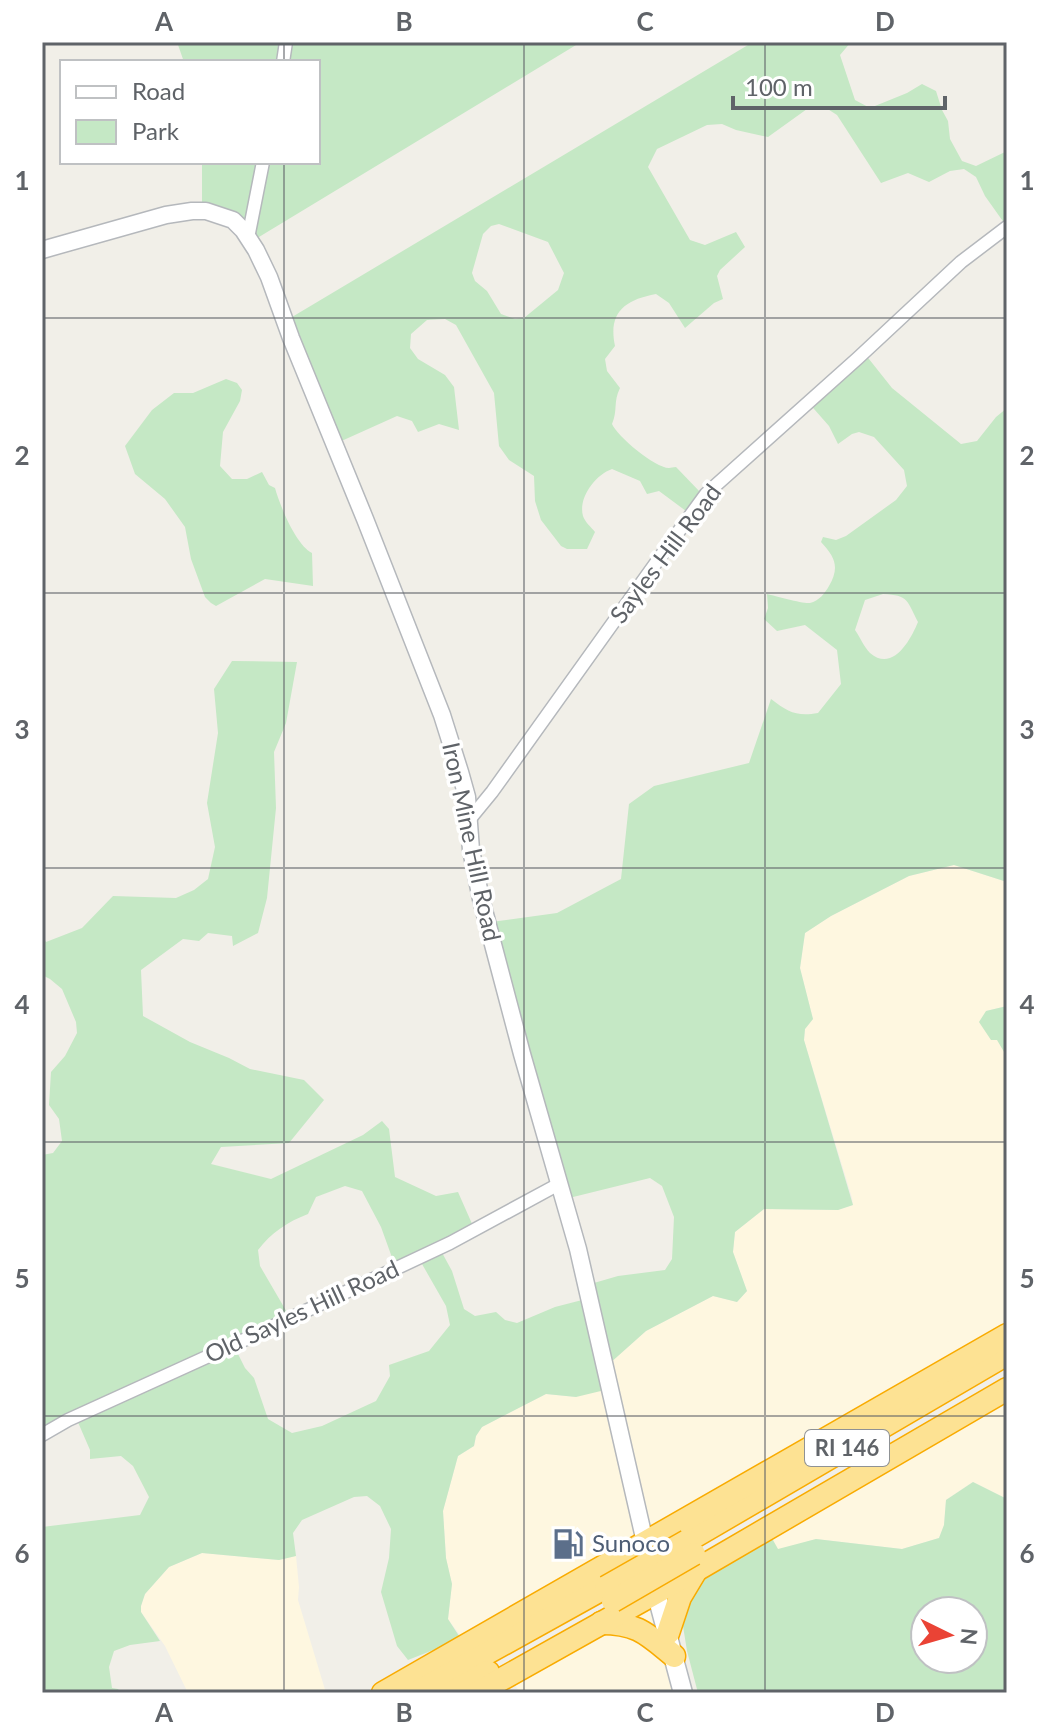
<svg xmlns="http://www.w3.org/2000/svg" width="1049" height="1735" viewBox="0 0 1049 1735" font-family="Lato,sans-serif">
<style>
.commercial{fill:#fef7e0}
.green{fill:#c5e8c5;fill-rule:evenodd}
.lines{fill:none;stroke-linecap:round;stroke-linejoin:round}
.minor-casing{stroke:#b5b8bc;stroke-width:15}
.tertiary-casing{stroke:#b5b8bc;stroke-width:19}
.secondary-casing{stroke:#b6babf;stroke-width:21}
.motorway-casing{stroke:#f9ab00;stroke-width:25}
.minor{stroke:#fff;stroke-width:12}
.tertiary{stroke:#fff;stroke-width:16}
.secondary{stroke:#fff;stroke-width:18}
.motorway{stroke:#fde293;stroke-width:22}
.motorway-bridge-casing{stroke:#f9ab00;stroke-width:25;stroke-linecap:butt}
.motorway-bridge{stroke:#fde293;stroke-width:22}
.grid{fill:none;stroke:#5f6368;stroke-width:2;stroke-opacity:0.55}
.labels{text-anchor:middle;stroke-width:7;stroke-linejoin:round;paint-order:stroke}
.shield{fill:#fff;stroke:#8f9295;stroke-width:2}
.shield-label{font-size:22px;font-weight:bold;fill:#5f6368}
.street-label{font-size:24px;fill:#5f6368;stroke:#fff}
.service-label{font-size:24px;fill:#4e5e75;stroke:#fff;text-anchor:start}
.neatline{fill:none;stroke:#5f6368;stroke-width:3}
.grid-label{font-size:26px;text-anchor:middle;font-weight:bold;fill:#5f6368}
</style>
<rect width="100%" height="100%" fill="#f1efe8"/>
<g class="commercial">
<polygon points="954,865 1007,882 1007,1006 986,1011 997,1039 1007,1057 1007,1335 462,1638 448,1619 452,1584 446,1558 443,1511 458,1456 474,1446 476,1436 482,1427 546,1394 576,1397 609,1364 646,1331 713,1296 737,1302 747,1291 733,1252 735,1232 764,1209 838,1210 853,1205 852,1198 804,1040 805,1029 813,1019 800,968 805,933 831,916 909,876"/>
<polygon points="1007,1391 1007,1499 973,1482 946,1500 944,1525 939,1538 902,1549 816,1539 778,1550 769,1533"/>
<polygon points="202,1553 279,1560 296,1556 299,1587 298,1600 326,1693 188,1693 165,1646 141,1612 141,1606 145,1594 169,1567"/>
<polygon points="654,1595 679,1693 520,1693 512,1680"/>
</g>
<g class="green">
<polygon points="177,42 581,42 254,240 202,210 202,162 318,162 318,62 184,62"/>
<path d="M753,42H851L840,55L855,100L870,108L907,93L922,84L936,91L942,110L948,121L950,139L962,161L976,166L1005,152L1007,153V227L985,196L976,177L964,169L950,171L929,182L908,173L881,183L837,115L823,106L807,109L768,137L736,130L722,124L707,125L657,149L648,167L690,240L705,245L736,232L745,247L720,270L717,276L723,299L714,303L685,328L669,303L656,294C624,300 608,313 615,346L605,359L607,371L620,388C613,402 618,410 612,424C617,436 655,468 669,468C671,468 673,467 676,467L701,493L686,511L659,491L647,494L640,481L612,469C595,475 578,498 583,516C585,522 591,527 595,532L587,549H567L561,546L541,520L535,501L534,476L509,460L499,446L494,393L456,325L445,319L427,320L411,334L410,348L418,359L445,375L454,387L459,430L439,424L418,432L412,421L397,416L337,443L287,320ZM499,224L548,242L564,273L558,290L524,318L515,319L501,314L487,291L475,281L472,273L483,234L491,226Z"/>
<path d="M865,354L892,388L961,444L977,441L996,417L1007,408V882L954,865L909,876L831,916L805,933L800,968L813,1019L805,1029L804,1040L853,1205L838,1210L764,1209L735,1232L733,1252L747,1291L737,1302L713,1296L646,1331L609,1364L605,1390L576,1397L546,1394L482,1427L476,1436L474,1446L458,1456L443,1511L446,1558L452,1584L448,1619L461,1639L408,1660L397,1646L381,1592L389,1558L391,1529L380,1506L367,1496L354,1497L302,1520L293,1533L296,1556L279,1560L202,1553L169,1567L145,1594L141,1606V1612L160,1641L130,1645L114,1651L109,1667L112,1688L118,1689L121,1693H42V1527L140,1515L149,1497L133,1466L121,1456L90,1459V1450L77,1420L42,1432V1155L53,1153L62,1141L59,1119L49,1105L51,1072L65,1056L77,1033L76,1022L62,989L50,979L42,975V936L46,942L82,928L113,896L176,898L194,890L208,879L215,847L207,803L218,733L214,689L232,661L297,662L286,723L274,752L276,808L267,898L258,933L233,946L232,936L208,933L199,941L183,939L141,970L143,1016L190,1042L229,1058L250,1069L304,1080L324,1100L289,1143L221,1147L211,1164L271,1179L363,1135L382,1121L389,1129L395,1177L436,1196L458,1192L473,1226L440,1249L452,1271L464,1309L475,1316L496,1312L505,1320L517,1323L555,1307L586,1299L587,1285L618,1276L665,1270L672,1259L674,1217L662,1186L650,1178L565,1199L491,922L557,913L621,879L629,804L654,786L749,763L771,699C788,712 797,717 818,713L841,684L837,650L805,625L777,631L764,619L768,608L767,594C776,596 803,604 810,603C819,601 825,593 829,586C840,567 835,557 821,542L823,537L836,540L846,536L896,500L907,486L904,470L874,437L859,432L852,434L838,444L829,426L807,401ZM883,594C909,595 907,601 918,622C911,639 893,673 870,653C864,647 860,637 855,630L865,600ZM345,1186L362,1191L381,1227L394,1263L418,1257L446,1306L450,1325L429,1351L389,1365L390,1376L376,1401L322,1426L292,1433L268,1419L254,1378L245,1368L234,1346L288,1314L260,1266L258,1250C271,1233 287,1222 308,1214L316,1197Z"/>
<path d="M226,379L237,383L242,390L240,401L223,432L220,466L232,479H247L262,472L269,485L275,488C280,506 296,545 312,553L313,586L265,579L216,606L211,603L205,597L191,559L185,527L165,499L135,474L125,446L152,410L174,393H193Z"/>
<polygon points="1007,1006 1007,1057 997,1040 991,1040 979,1022 986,1011"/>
<path d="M973,1482L1007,1499V1693H698L687,1651L683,1626L685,1604L705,1572L769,1533L778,1549L816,1539L902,1549L939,1538L944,1525L946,1500ZM925,1611H973V1659H925Z"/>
</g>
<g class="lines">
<defs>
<g id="minor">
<polyline points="283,62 286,42"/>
<polyline points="248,238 263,162"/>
<polyline points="469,820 492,792 663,553 706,494 858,358 961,262 1007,227"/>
<polyline points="42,1435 68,1420 244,1340 450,1243 559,1184"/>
</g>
<polyline id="tertiary" points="42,250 166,215 192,211 206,211 233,220 243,230 256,250 269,277 291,338 365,519 442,715 460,772 467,797 471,850 481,899 522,1054 578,1249 647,1551"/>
<polyline id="secondary" points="656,1592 683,1693"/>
<g id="motorway">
<polyline points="687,1541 1007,1354"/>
<path d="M601,1623C638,1623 647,1634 674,1656"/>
<polyline points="668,1633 680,1597 695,1572"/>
<polyline points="383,1693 1007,1335"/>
<polyline points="415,1693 606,1587"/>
<polyline points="451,1693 488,1672"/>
<polyline points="477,1693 698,1569 1007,1389"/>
</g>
</defs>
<use href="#minor" class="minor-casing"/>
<use href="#tertiary" class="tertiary-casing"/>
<use href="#secondary" class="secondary-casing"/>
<use href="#motorway" class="motorway-casing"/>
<use href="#minor" class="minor"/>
<use href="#tertiary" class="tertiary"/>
<use href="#secondary" class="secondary"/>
<use href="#motorway" class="motorway"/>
<defs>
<g id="motorway-bridge">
<polyline points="606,1587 687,1541"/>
<polyline points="613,1601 694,1554"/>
</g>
</defs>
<use href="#motorway-bridge" class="motorway-bridge-casing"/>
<use href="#motorway-bridge" class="motorway-bridge"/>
</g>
<path class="grid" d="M284,42V62M524,42V1693M765,42V1693M284,162V1693M42,318H1007M42,593H1007M42,868H1007M42,1142H1007M42,1416H1007"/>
<defs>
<symbol id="fuel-bare" viewBox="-9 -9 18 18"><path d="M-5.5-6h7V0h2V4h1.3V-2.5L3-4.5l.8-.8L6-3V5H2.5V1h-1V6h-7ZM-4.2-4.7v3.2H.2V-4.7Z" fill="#5c6f8a" stroke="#fff" stroke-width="2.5" paint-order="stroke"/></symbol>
</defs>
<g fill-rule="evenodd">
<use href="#fuel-bare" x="546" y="1522" width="44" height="44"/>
</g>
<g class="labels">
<rect class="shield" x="805" y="1430" width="84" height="36" rx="6"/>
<g class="shield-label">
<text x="847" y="1456">RI 146</text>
</g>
<g class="street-label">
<text transform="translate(666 554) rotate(-53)" y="8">Sayles Hill Road</text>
<text transform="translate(471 842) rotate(78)" y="8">Iron Mine Hill Road</text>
<text transform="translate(302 1312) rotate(-25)" y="8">Old Sayles Hill Road</text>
</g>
<g class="service-label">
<text x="592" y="1552">Sunoco</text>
</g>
</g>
<rect width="1049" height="1735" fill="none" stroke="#ffffff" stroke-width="88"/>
<rect x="60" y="60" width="260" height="104" fill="#ffffff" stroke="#bfc1c3" stroke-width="2"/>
<rect x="76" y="86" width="40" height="12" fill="#ffffff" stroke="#bfc1c3" stroke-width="2"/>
<text x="132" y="100" font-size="24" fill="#5f6368">Road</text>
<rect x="76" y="120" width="40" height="24" fill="#c5e8c5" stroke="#bfc1c3" stroke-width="2"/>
<text x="132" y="140" font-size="24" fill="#5f6368">Park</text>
<g transform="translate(949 1635) rotate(95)"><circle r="38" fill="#ffffff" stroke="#bfc1c3" stroke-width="2"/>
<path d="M0-6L14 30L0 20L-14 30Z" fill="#ea4335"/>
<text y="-12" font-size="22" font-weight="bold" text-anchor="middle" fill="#5f6368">N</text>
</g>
<path d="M733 96v12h212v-12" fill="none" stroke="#5f6368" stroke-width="4"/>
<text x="745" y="96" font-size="24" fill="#5f6368" stroke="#ffffff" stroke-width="6" paint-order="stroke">100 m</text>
<rect x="44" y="44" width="961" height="1647" class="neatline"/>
<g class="grid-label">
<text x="164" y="31">A</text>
<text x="404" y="31">B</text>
<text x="645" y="31">C</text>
<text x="885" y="31">D</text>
<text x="22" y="190">1</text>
<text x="1027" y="190">1</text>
<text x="22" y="465">2</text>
<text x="1027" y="465">2</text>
<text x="22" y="739">3</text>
<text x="1027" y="739">3</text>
<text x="22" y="1014">4</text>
<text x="1027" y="1014">4</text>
<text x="22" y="1288">5</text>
<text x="1027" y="1288">5</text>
<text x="22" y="1563">6</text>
<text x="1027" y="1563">6</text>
<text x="164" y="1722">A</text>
<text x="404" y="1722">B</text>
<text x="645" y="1722">C</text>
<text x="885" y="1722">D</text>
</g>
</svg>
